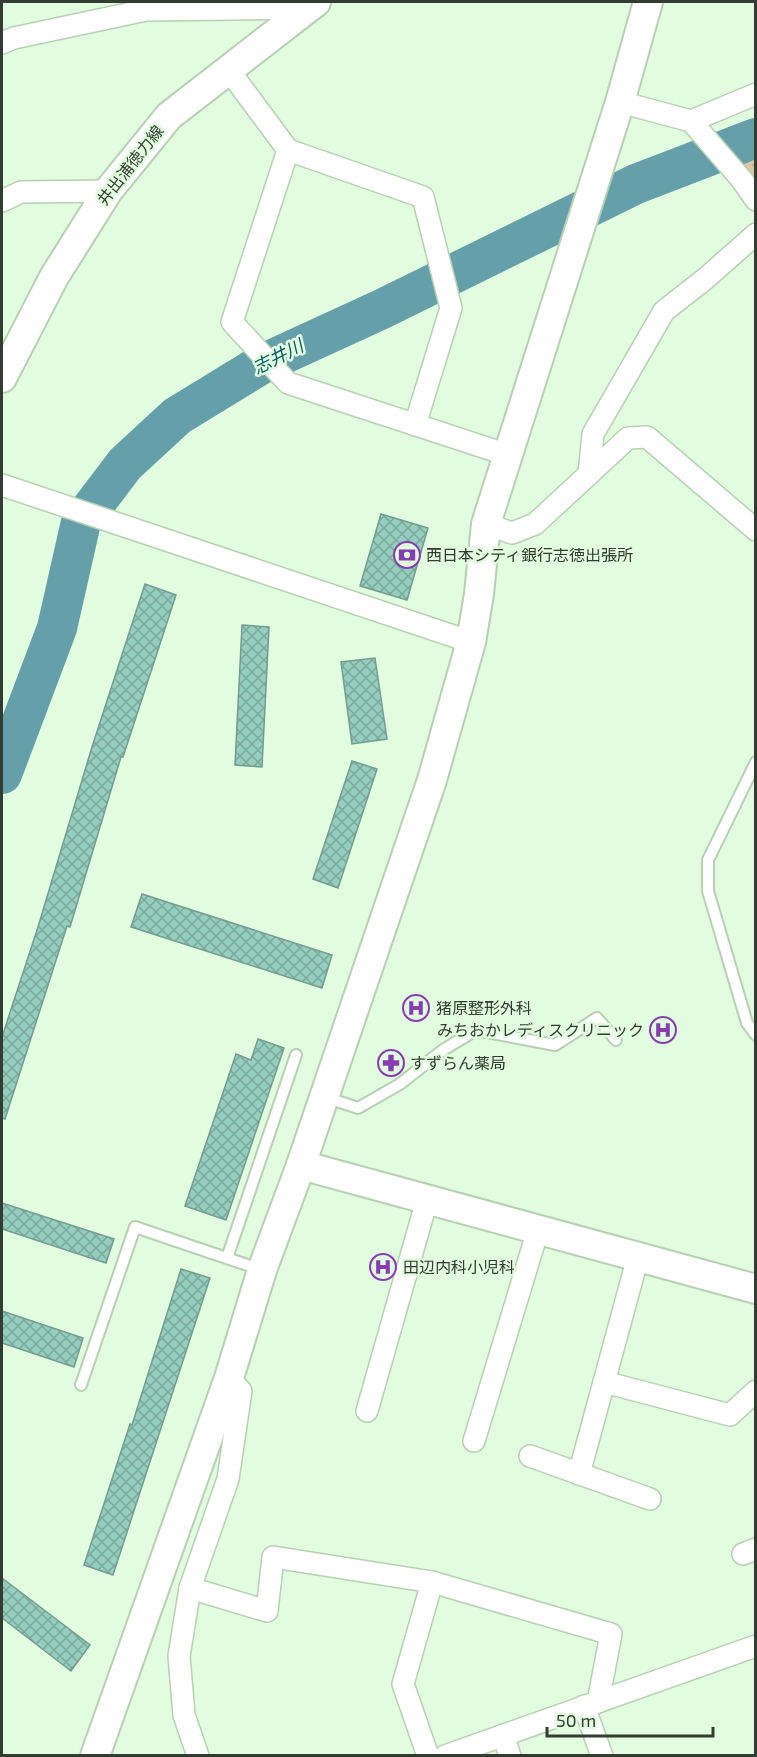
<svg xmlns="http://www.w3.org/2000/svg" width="757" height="1757" viewBox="0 0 757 1757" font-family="'Exo 2','Noto Sans JP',sans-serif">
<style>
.park{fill:url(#park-dots)}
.water{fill:url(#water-ripples)}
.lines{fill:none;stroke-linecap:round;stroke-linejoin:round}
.river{stroke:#65a0aa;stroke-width:40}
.building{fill:url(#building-cross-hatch);stroke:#749c91;stroke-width:1.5}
.lane-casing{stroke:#b7d0b3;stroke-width:14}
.street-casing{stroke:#b7d0b3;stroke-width:24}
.secondary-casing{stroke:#b7d0b3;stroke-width:32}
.lane{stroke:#fff;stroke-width:10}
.street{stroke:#fff;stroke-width:21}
.secondary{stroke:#fff;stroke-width:28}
.labels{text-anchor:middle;stroke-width:5;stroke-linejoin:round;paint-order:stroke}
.street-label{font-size:16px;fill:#323c30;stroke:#e2fcdf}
.poi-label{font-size:16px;fill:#323c30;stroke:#e2fcdf;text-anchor:start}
.water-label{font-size:18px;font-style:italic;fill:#025c67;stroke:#e2fcdf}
</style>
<defs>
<pattern id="park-dots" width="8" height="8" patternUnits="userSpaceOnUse" patternTransform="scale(1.5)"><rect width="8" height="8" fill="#dbc5a7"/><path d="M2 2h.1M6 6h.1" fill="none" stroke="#bcaa90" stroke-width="1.8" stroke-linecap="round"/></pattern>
<pattern id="water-ripples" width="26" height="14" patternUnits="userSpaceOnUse" patternTransform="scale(1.5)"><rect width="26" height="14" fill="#65a0aa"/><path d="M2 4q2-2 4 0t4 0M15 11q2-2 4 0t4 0" fill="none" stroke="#54848b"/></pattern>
<pattern id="building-cross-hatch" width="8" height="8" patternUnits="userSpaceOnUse" patternTransform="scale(1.5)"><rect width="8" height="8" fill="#95cebe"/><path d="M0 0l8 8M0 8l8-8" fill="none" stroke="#7aa89b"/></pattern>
</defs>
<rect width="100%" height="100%" fill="#e2fcdf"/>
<polygon class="park" points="755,145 755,184 732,155"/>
<polygon class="water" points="755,128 755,145 732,155 636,184"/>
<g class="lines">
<polyline class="river" points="2,774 57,628 81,522 125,464 177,416 262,364 382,309 636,184 756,138"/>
</g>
<g class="building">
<polygon points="381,514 428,528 407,600 360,586"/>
<polygon points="145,584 176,595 123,757 121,757 70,927 67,926 5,1119 2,1118 2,1037 38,927 92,747"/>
<polygon points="242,625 269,627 262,767 235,765"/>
<polygon points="375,658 387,739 352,744 341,662"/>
<polygon points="352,761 377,769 338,888 313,879"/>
<polygon points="142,894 332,955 322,988 131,927"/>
<polygon points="258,1039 284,1048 226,1220 185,1206 236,1054 251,1060"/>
<polygon points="2,1203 114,1239 106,1263 2,1229"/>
<polygon points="181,1269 210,1278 113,1575 84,1565 130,1424 132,1425"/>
<polygon points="2,1311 83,1338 74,1367 2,1343"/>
<polygon points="2,1578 90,1645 71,1671 2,1618"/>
</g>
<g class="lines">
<defs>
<g id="lane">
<polyline points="756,762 708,860 708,891 747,1023 756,1035"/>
<polyline points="325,1097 358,1108 400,1084 443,1050 476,1030 555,1045 597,1018 616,1040"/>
<polyline points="227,1258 296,1055"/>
<polyline points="81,1385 135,1227 262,1270"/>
</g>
<g id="street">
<polyline points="2,43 14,38 146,10 307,8 307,3"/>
<polyline points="228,69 288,150 232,322 288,383 508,455"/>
<polyline points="620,102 691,121 742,180 756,200"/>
<polyline points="691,121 756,94"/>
<polyline points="288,150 423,197 451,308 415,425"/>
<polyline points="2,201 21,192 108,191"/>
<polyline points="589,474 593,434 664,311 705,279 756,234"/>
<polyline points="2,485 471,642"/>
<polyline points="486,524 512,533 535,524 628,438 647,437 756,530"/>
<polyline points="604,1382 730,1415 756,1391"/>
<polyline points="367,1411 427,1200"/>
<polyline points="474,1441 538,1230"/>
<polyline points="530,1456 650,1499"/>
<polyline points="579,1474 638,1257"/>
<polyline points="743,1554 756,1549"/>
<polyline points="190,1588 267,1611 273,1557 432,1582"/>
<polyline points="584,1706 602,1756"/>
<polyline points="503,1735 510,1756"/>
<polyline points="198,1756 184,1715 179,1656 190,1588 228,1479 241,1391 229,1378"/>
<polyline points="428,1756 403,1684 432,1582 611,1634 598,1702"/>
<polyline points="445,1756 756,1646"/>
</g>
<g id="secondary">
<polyline points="2,378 54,277 108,191 169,116 316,2"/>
<polyline points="301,1165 756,1289"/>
<polyline points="95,1756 229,1378 262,1270 301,1165 432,780 471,642 479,594 486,524 620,102 648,2"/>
</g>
</defs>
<use href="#lane" class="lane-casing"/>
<use href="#street" class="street-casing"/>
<use href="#secondary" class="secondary-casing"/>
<use href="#lane" class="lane"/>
<use href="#street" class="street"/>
<use href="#secondary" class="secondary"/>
</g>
<defs>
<symbol id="bank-ring" viewBox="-11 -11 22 22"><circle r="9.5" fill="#e2fcdf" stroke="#853db0" stroke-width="1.5"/><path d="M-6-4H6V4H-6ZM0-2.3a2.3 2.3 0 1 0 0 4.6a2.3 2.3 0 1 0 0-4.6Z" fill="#853db0"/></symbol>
<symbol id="hospital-ring" viewBox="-11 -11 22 22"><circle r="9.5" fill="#e2fcdf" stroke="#853db0" stroke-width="1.5"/><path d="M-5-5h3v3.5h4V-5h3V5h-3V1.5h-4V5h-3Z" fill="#853db0"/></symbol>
<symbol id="pharmacy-ring" viewBox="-11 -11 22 22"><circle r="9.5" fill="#e2fcdf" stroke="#853db0" stroke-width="1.5"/><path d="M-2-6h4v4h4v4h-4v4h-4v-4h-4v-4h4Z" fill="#853db0"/></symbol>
</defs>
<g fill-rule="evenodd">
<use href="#bank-ring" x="392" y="540" width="30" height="30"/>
<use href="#hospital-ring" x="401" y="993" width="30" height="30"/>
<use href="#hospital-ring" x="648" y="1015" width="30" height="30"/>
<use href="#pharmacy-ring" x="376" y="1048" width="30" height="30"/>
<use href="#hospital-ring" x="368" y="1252" width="30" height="30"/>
</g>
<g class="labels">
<g class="street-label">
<text transform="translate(130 165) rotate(-52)" y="6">井出浦徳力線</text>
</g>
<g class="poi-label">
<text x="426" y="561">西日本シティ銀行志徳出張所</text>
<text x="436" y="1014">猪原整形外科</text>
<text x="644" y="1036" text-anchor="end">みちおかレディスクリニック</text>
<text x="410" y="1069">すずらん薬局</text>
<text x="403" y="1273">田辺内科小児科</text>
</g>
<g class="water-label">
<text transform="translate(278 357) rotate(-27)" y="6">志井川</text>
</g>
</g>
<rect width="757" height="1757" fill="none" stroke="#323c30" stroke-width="6"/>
<path d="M547 1727v9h166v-9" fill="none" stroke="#323c30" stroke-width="3"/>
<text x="556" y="1727" font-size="18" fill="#323c30" stroke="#e2fcdf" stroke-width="4.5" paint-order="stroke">50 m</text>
</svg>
